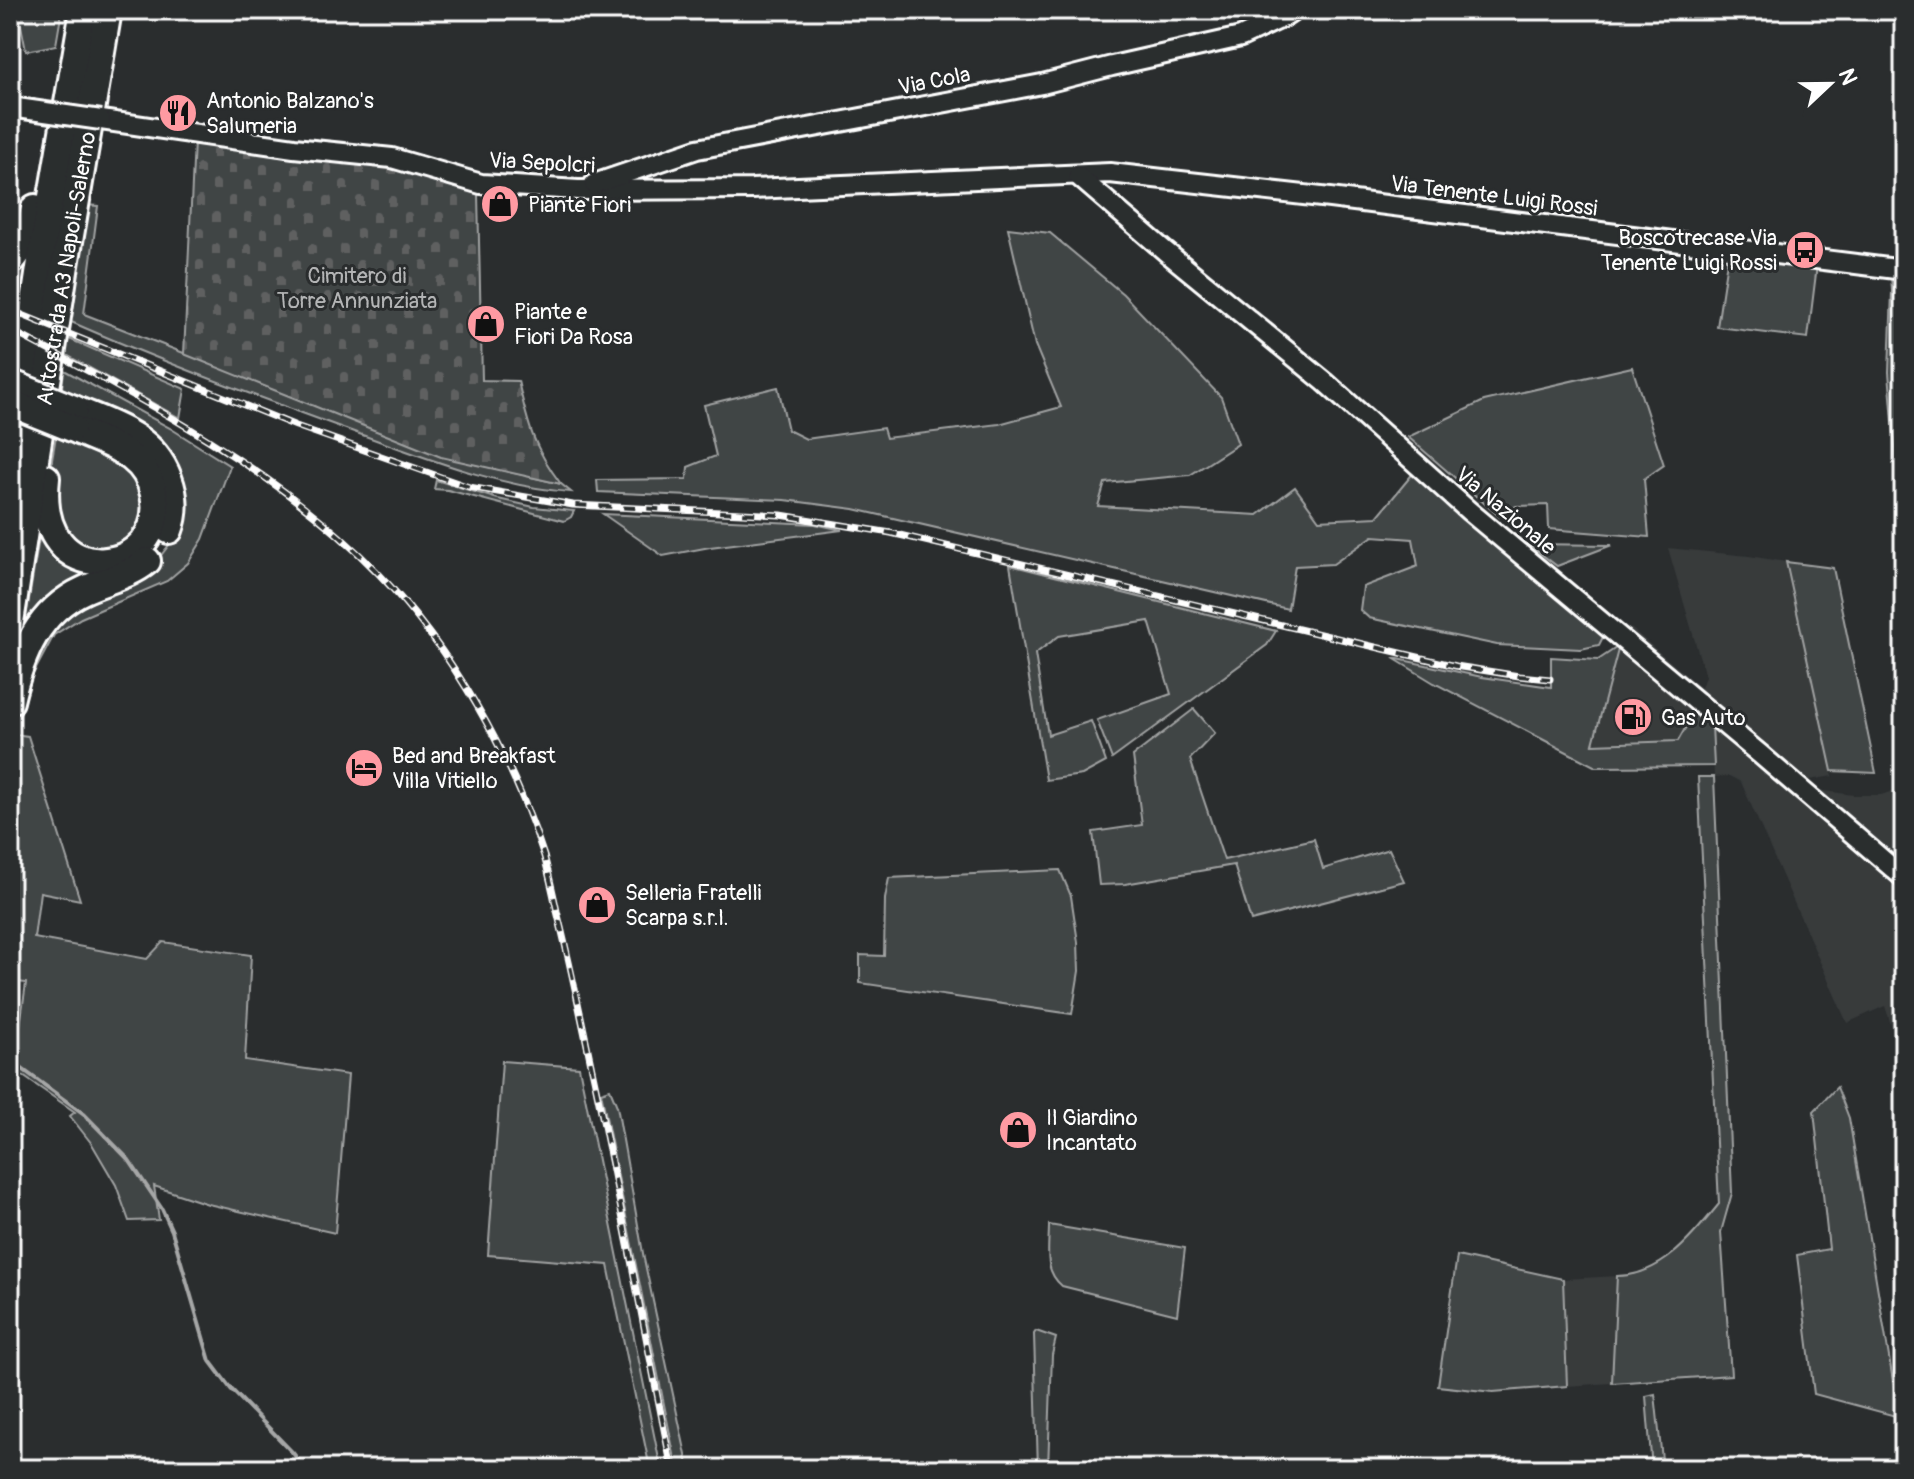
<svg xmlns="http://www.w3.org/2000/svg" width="1914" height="1479" viewBox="0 0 1914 1479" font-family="Pangolin,sans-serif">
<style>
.built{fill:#373a3b}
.grass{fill:#414445;stroke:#a0a2a2;stroke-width:2}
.cemetery{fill:url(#cemetery-stones);stroke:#a0a2a2;stroke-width:2}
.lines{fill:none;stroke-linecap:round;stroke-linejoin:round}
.stream{stroke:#a6a7a7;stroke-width:4}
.tertiary-casing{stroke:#fff;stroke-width:24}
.motorway-casing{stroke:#fff;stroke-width:32}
.tertiary{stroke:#2a2d2e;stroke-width:18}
.motorway{stroke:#2a2d2e;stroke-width:26}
.rail-casing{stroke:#fff;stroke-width:7}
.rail{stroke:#2a2d2e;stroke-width:4;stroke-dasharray:12;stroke-linecap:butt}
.tertiary-bridge-casing{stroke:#fff;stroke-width:24;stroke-linecap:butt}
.motorway-bridge-casing{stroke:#fff;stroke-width:32;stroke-linecap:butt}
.tertiary-bridge{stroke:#2a2d2e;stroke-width:18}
.motorway-bridge{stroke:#2a2d2e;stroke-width:26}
.labels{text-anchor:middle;stroke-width:6;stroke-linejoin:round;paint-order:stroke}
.street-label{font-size:22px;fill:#fff;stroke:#2a2d2e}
.poi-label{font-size:22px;fill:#fff;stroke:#2a2d2e;text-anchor:start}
.park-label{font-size:22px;fill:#b3b4b5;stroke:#2a2d2e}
</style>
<defs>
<pattern id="cemetery-stones" width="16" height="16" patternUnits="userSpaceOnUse" patternTransform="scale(2)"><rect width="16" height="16" fill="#414445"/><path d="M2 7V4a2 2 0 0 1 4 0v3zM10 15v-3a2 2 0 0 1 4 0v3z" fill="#5e6061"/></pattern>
</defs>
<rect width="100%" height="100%" fill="#2a2d2e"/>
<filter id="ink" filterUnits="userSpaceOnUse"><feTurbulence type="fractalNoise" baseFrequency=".0125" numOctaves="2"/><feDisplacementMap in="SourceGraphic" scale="16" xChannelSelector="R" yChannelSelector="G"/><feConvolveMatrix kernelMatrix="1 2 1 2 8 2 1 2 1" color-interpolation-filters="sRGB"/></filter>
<g filter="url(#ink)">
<g class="built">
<polygon points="1668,548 1749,556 1786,562 1833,776 1781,785 1854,795 1881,795 1904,787 1904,1066 1885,1006 1847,1023 1741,782 1729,776 1714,777 1712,725 1678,741 1592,744 1619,646 1631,628 1701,688 1705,676"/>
<polygon points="1617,1276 1612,1383 1567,1386 1563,1279"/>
</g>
<g class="grass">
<polygon points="18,10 62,10 56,45 26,51"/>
<path d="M85,205L98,206L84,314L278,390L441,456L561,484L571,492C497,487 424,457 354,432C258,397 162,362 69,321Z"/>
<polygon points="1008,228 1050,233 1123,294 1221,397 1238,444 1190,475 1105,483 1098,506 1258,515 1295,487 1319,520 1377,517 1415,471 1605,633 1599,645 1581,649 1497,645 1369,618 1360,610 1363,587 1418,566 1413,539 1373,536 1333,564 1295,566 1288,609 854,509 785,500 598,492 597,480 687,479 688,467 716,456 704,405 778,387 788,430 806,439 883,428 886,438 999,424 1061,407 1035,345"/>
<polygon points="1728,254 1817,265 1808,338 1717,327"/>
<polygon points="1891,274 1904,276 1904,495 1899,496 1889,372 1892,291"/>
<polygon points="67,338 185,389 180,418 65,354"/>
<polygon points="1632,367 1664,465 1644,479 1649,537 1549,529 1548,505 1516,506 1500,517 1408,437 1484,401"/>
<polygon points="64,370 170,428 230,466 203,539 188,563 167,581 81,618 54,635 30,680 20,714 15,713 19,693 53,620 155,563 169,545 180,516 61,397"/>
<path d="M59,410C106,429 179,452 166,518C163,534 154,549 141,559C129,567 114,571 101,576C64,590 43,608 22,642L41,526C74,595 165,572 161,500C160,486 155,471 145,461C122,438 87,428 57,416Z"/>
<polygon points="57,430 141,476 143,533 103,556 65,537 51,491 52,459"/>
<polygon points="436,480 498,499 534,507 574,511 571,517 564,521 448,490 434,489"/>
<polygon points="603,514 815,524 842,530 710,547 663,556"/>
<polygon points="1528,544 1612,545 1557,566"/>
<polygon points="1786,562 1833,568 1876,773 1832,771"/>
<polygon points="1010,565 1276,631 1267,645 1112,759 1097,720 1171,694 1149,621 1059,636 1035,654 1048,735 1091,721 1106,762 1082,775 1046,780"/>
<polygon points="1619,646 1593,744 1678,741 1695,711 1712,725 1714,766 1596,767 1434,683 1393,658 1482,677 1551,687 1551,657 1598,660"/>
<polygon points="1194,709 1215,733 1190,759 1224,860 1314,839 1323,869 1389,849 1404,881 1251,921 1234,865 1125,884 1099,885 1093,832 1142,825 1133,756"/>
<polygon points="13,734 28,736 80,900 40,892 34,938 147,959 163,942 251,955 245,1060 348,1075 335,1233 208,1204 154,1186 159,1220 129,1221 116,1185 92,1144 70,1116 75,1112 10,1067 10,1052 16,1055 26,983 10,981 10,750"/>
<path d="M1698,777H1714L1732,1193L1721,1232L1731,1375L1612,1383L1617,1276C1662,1276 1693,1236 1719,1204Z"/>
<polygon points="1060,870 1071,896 1078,942 1079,971 1072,1014 860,983 860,955 884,956 885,899 889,878"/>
<polygon points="502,1061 579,1067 661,1469 650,1469 608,1265 488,1255"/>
<polygon points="1837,1087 1849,1118 1899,1417 1814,1394 1797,1255 1829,1249 1814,1111"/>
<polygon points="610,1089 617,1106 644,1259 689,1469 677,1469 601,1092"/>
<path d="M1049,1225L1185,1248L1177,1315L1062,1286C1043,1270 1049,1249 1049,1225Z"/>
<polygon points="1457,1256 1563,1279 1567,1386 1493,1392 1438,1386"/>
<polygon points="1036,1331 1056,1338 1052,1355 1048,1469 1038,1469 1034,1334"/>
<polygon points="1655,1394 1663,1469 1652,1469 1646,1396"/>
</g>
<path class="cemetery" d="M194,141L277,152L278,156L330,159L394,168L478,194L482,380L518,381C528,425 533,447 561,484L441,457L184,354Z"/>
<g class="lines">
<polyline class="stream" points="10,1060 84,1114 129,1160 162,1209 172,1231 210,1361 231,1389 293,1453 305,1469"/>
<defs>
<g id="tertiary">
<polyline points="10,107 31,110"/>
<polyline points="101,120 294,148 392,158 481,184 578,190 752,189 1110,173 1330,198 1904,270"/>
<polyline points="1078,176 1165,251 1325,382 1469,511 1761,755 1904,878"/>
<polyline points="594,184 697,149 1042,84 1112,66 1241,37 1286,16 1295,10"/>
</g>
<g id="motorway">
<path d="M10,262C27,244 29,231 35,208"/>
<path d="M74,409C94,418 117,425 136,438C165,457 182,496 169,530"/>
<polyline points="10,467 42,255 84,10"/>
<path d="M46,478C33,598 171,575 154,494C151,480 144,467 132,458C115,444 92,437 72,428"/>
<path id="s1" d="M10,622L64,271L108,10"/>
<path d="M10,701C21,654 38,611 84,590C105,580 129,576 147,561"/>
</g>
</defs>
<use href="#tertiary" class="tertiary-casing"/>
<use href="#motorway" class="motorway-casing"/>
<use href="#tertiary" class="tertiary"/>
<use href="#motorway" class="motorway"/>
<defs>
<g id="rail">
<polyline points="10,310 296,426 469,487 573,505 781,515 891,533 1456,666 1519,676 1550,679"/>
<path d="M10,330C140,398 275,467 378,573C453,651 511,754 544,856C549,874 553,893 557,911C570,963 581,1016 592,1069C621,1202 645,1336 672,1469"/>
</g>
</defs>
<use href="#rail" class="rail-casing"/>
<use href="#rail" class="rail"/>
<defs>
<polyline id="tertiary-bridge" points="31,110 101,120"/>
<g id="motorway-bridge">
<polyline points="10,383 74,409"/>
<polyline points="10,403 72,428"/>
</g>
</defs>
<use href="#tertiary-bridge" class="tertiary-bridge-casing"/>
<use href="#motorway-bridge" class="motorway-bridge-casing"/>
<use href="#tertiary-bridge" class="tertiary-bridge"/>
<use href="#motorway-bridge" class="motorway-bridge"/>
</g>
</g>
<defs>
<symbol id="restaurant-disc" viewBox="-11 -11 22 22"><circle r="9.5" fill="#ff9aa2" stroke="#2a2d2e"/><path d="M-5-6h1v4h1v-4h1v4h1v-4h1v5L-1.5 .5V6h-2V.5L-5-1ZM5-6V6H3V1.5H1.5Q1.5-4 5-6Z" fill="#111"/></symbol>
<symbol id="shop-disc" viewBox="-11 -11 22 22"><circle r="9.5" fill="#ff9aa2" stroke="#2a2d2e"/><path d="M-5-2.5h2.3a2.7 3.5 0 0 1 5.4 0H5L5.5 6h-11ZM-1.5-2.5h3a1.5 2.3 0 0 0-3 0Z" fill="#111"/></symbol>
<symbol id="bus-disc" viewBox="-11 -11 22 22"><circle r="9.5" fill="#ff9aa2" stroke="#2a2d2e"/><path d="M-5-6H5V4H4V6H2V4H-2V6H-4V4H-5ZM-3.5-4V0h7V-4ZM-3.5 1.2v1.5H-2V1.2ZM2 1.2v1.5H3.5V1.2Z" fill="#111"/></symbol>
<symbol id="fuel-disc" viewBox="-11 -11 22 22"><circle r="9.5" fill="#ff9aa2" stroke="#2a2d2e"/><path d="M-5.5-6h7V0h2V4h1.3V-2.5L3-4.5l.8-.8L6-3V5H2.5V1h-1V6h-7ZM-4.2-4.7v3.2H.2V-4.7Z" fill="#111"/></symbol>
<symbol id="hotel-disc" viewBox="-11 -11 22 22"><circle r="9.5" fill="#ff9aa2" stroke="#2a2d2e"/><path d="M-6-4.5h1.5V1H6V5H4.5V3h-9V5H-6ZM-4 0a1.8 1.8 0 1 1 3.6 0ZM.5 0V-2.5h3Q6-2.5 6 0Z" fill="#111"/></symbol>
</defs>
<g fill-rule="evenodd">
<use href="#restaurant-disc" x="156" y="91" width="44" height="44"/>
<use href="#shop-disc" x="478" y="182" width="44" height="44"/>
<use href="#bus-disc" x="1783" y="228" width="44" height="44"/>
<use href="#shop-disc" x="464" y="302" width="44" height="44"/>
<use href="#fuel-disc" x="1611" y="695" width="44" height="44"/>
<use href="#hotel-disc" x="342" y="746" width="44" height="44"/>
<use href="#shop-disc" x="575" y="883" width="44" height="44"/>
<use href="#shop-disc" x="996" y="1108" width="44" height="44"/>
</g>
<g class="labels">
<g class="street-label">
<text transform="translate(934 80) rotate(-11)" y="8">Via Cola</text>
<text transform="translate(542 162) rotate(3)" y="8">Via Sepolcri</text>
<text transform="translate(1494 195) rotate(7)" y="8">Via Tenente Luigi Rossi</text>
<text dy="8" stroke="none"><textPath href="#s1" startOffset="358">Autostrada A3 Napoli-Salerno</textPath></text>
<text transform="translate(1506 510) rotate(40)" y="8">Via Nazionale</text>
</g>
<g class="poi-label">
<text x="206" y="108">Antonio Balzano's<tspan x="206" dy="25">Salumeria</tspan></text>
<text x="528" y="212">Piante Fiori</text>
<text x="1777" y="245" text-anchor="end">Boscotrecase Via<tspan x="1777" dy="25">Tenente Luigi Rossi</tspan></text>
<text x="514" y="319">Piante e<tspan x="514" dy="25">Fiori Da Rosa</tspan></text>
<text x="1661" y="725">Gas Auto</text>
<text x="392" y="763">Bed and Breakfast<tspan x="392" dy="25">Villa Vitiello</tspan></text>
<text x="625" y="900">Selleria Fratelli<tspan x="625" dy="25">Scarpa s.r.l.</tspan></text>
<text x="1046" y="1125">Il Giardino<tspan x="1046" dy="25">Incantato</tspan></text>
</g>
<g class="park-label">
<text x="357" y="283">Cimitero di<tspan x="357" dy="25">Torre Annunziata</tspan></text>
</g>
</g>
<rect width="1914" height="1479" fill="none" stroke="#2a2d2e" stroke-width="40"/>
<rect x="20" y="20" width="1874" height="1439" fill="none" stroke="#fff" stroke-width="3" filter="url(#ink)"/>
<g transform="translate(1830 84) rotate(68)" stroke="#2a2d2e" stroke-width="6" paint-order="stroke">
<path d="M0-6L14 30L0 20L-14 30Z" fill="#ffffff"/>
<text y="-12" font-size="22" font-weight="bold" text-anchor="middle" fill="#ffffff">N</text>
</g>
</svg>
